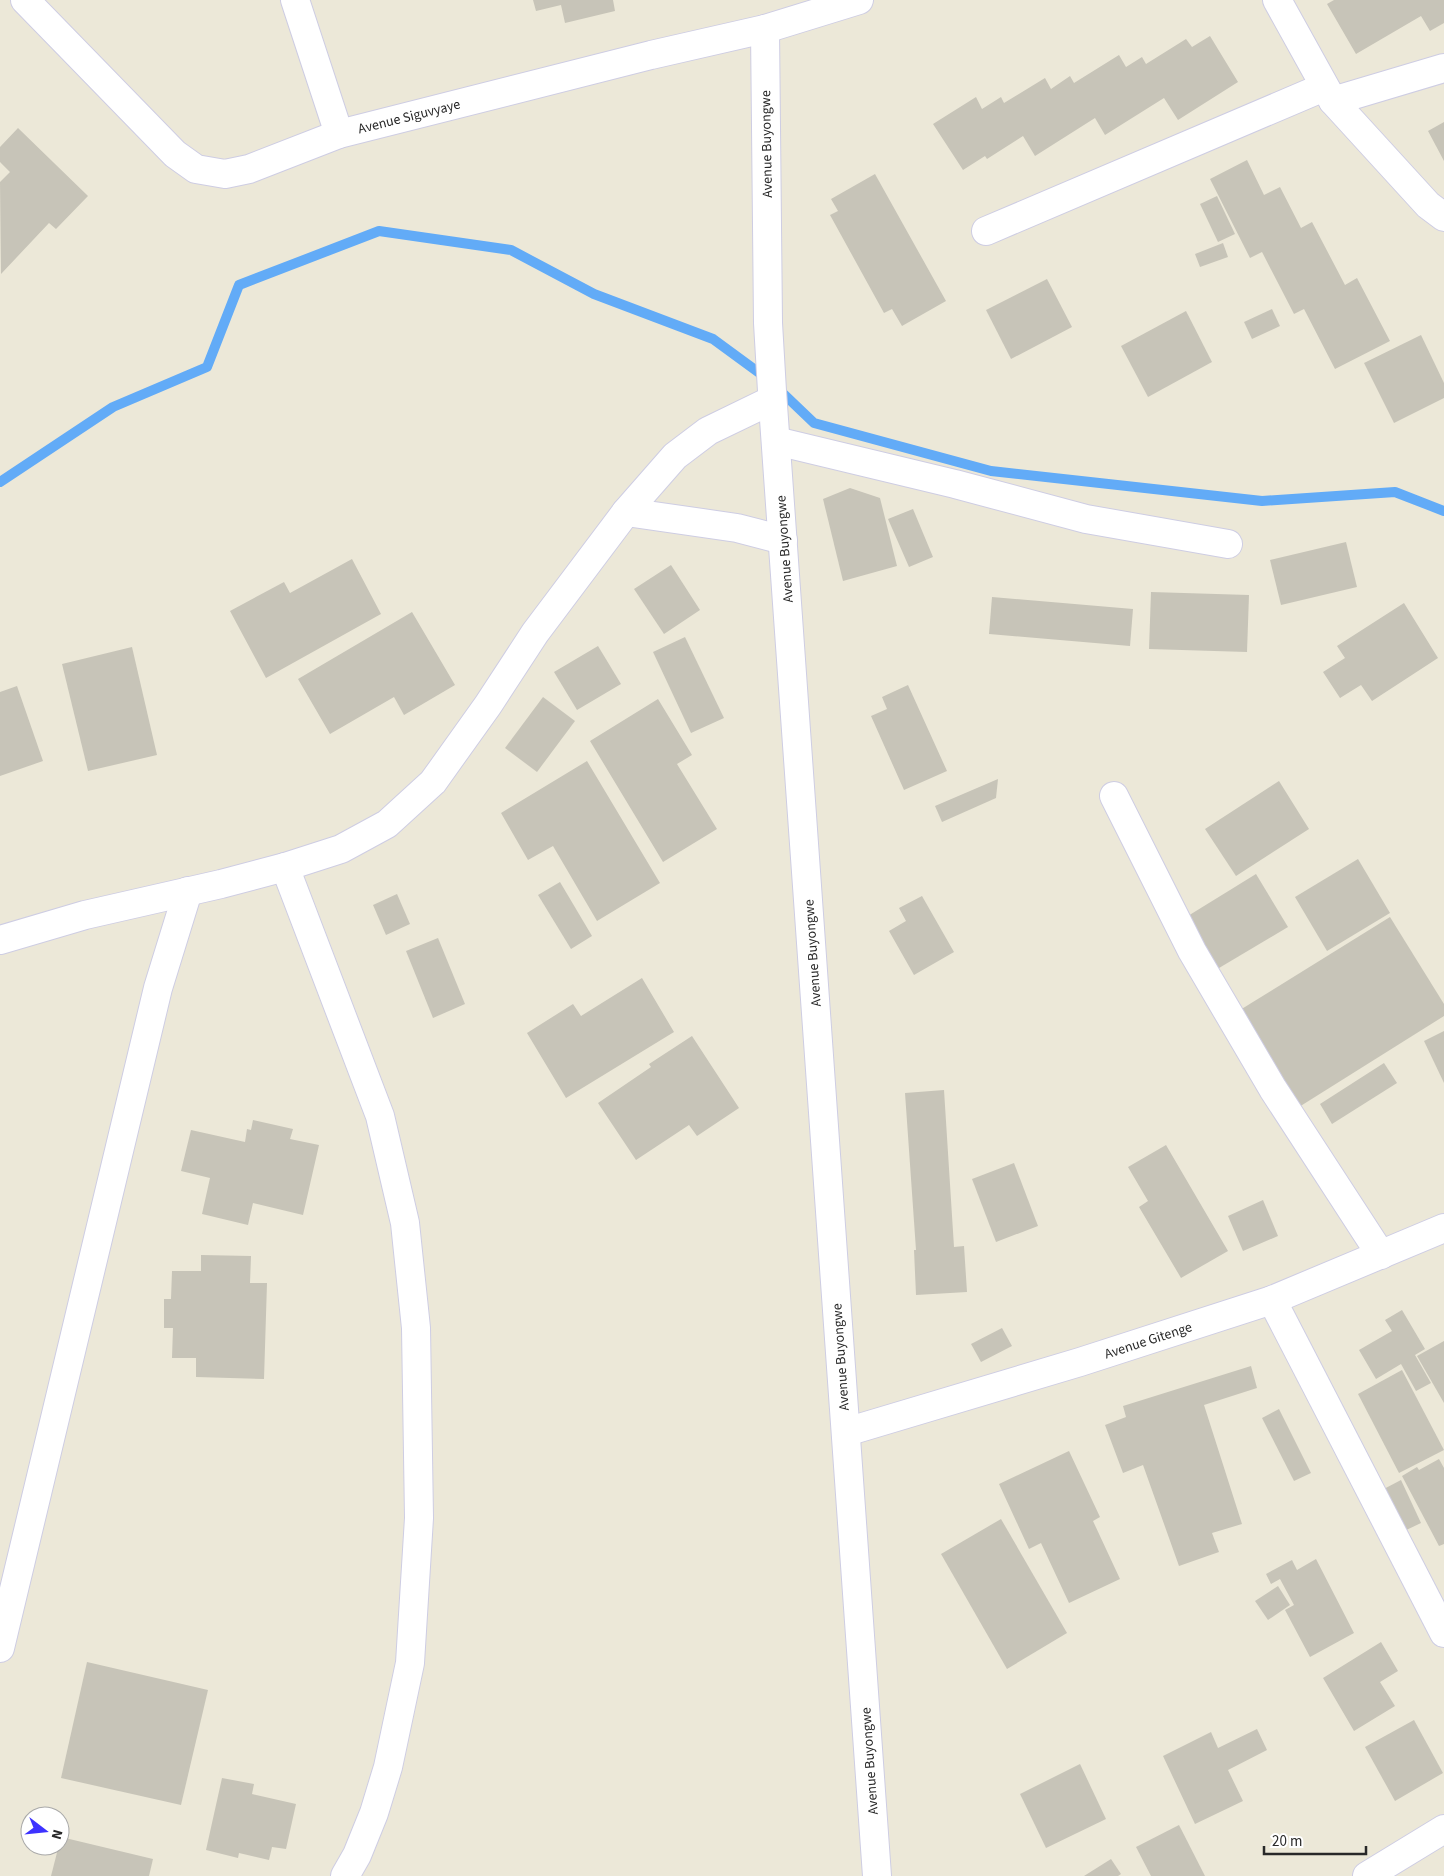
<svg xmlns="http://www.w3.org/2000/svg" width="1444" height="1876" viewBox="0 0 1444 1876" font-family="'Source Sans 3',sans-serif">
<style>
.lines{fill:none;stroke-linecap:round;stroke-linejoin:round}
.stream{stroke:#62abf7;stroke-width:10}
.building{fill:#c7c4b8}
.minor-casing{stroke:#cecde3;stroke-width:30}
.minor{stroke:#fff;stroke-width:28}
.labels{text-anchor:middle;stroke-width:4.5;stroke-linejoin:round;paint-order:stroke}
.street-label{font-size:14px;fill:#282828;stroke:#fff}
</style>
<rect width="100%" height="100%" fill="#ece8d8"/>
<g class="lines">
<polyline class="stream" points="0,482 113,407 207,367 239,285 379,231 511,250 594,294 713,339 769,380 814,423 991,471 1262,501 1395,492 1444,511"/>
</g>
<g class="building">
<polygon points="533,0 613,0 615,11 565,23 561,5 536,11"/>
<polygon points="1334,0 1444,0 1444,23 1430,31 1421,16 1356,54 1327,4"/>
<polygon points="1210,36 1238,82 1178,120 1164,98 1105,135 1095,118 1035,156 1023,136 987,159 985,156 963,170 933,124 976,97 982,109 1001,97 1004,103 1045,78 1051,89 1070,76 1074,83 1119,55 1126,67 1142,57 1146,64 1186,39 1192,47"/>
<polygon points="1444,122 1444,161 1428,131"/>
<polygon points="18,128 88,196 56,229 49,223 1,274 0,182 10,172 0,162 0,147"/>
<polygon points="1247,160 1264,195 1280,187 1301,228 1312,222 1345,285 1357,278 1390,341 1335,369 1304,309 1294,314 1262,252 1250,258 1210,179"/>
<polygon points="875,174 946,301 902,326 892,309 884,313 830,215 838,211 831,199"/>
<polygon points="1217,196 1235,234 1218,242 1200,204"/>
<polygon points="1223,243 1228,257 1200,267 1195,254"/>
<polygon points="1047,279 1072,327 1011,359 986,310"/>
<polygon points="1272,309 1280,326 1252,339 1244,322"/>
<polygon points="1186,311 1212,362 1148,397 1121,346"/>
<polygon points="1421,335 1444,383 1444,398 1394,423 1364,363"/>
<polygon points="850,488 880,498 897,566 843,581 823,499"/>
<polygon points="913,509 933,557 909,567 888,519"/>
<polygon points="1346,542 1357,587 1281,605 1270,560"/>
<polygon points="352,559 381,614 266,678 230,611 284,582 290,593"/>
<polygon points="671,565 700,610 664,634 634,589"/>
<polygon points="1151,592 1249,595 1247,652 1149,649"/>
<polygon points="992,597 1133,609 1130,646 989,634"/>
<polygon points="1404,603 1438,658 1372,701 1361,685 1340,698 1323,672 1345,658 1337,646"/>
<polygon points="412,612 455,685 404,715 394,697 330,734 298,679"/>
<polygon points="685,637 724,718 691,733 653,652"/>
<polygon points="598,646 621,684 577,710 554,672"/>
<polygon points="132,647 157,755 88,771 62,664"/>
<polygon points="908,685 947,771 904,790 871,716 887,709 882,697"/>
<polygon points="17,686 43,761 0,776 0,692"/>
<polygon points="543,697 575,721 537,772 505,748"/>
<polygon points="658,699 692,755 677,764 717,829 663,862 590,741"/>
<polygon points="587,761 660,883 597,921 553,846 528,860 501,813"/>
<polygon points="998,779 996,798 942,822 935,806"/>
<polygon points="1279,781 1309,829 1236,876 1205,829"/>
<polygon points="1358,859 1390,913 1327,951 1295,897"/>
<polygon points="1256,874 1288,927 1214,971 1183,919"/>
<polygon points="560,882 592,936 571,949 538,895"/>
<polygon points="397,894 410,924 386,935 373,905"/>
<polygon points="922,896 954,952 914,975 889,931 906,921 899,908"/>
<polygon points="1390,917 1444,1004 1444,1016 1299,1107 1240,1010"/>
<polygon points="438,938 465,1004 433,1018 406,951"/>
<polygon points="642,978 674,1032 566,1098 527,1033 573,1004 581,1016"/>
<polygon points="1444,1031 1444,1083 1424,1041"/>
<polygon points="692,1036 739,1108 697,1136 689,1125 636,1160 598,1103 651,1067 649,1064"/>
<polygon points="1384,1063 1397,1083 1332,1124 1320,1104"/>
<polygon points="944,1090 954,1247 964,1246 967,1292 916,1295 914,1250 916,1250 905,1093"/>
<polygon points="253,1120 293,1129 290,1139 319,1145 303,1215 253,1203 248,1225 202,1214 210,1178 181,1171 191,1130 245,1142 247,1129 251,1130"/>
<polygon points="1166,1145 1228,1251 1181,1278 1139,1207 1148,1201 1128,1167"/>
<polygon points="1014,1163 1038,1226 996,1242 972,1179"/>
<polygon points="1263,1200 1278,1236 1243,1251 1228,1216"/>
<polygon points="201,1255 251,1256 250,1283 267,1283 264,1379 196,1377 196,1358 172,1358 173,1328 164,1328 164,1299 171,1299 172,1271 201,1271"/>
<polygon points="1402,1310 1425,1349 1415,1355 1431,1383 1416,1391 1401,1364 1376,1379 1359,1350 1392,1331 1385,1320"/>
<polygon points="1002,1328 1012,1346 981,1362 971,1344"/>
<polygon points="1444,1341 1444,1403 1417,1356"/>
<polygon points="1251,1366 1257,1388 1204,1405 1242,1524 1212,1533 1219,1552 1179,1566 1143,1465 1123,1473 1105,1425 1126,1417 1123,1406"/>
<polygon points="1402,1370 1444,1450 1399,1473 1358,1394"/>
<polygon points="1279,1409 1311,1473 1294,1481 1262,1418"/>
<polygon points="1069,1451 1100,1517 1093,1521 1120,1579 1069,1603 1041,1543 1029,1549 999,1484"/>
<polygon points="1439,1459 1444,1468 1444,1544 1439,1546 1402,1476 1417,1467 1419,1470"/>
<polygon points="1401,1480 1421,1523 1400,1533 1380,1491"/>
<polygon points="1001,1519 1067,1633 1007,1669 941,1554"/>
<polygon points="1316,1559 1354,1633 1310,1657 1285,1610 1294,1605 1280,1579 1271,1584 1266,1574 1292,1560 1297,1570"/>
<polygon points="1278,1586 1290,1605 1268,1620 1255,1601"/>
<polygon points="1381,1642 1398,1671 1380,1682 1395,1706 1354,1731 1323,1678"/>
<polygon points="87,1662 208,1690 181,1805 61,1778"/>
<polygon points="1414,1720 1443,1773 1395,1801 1365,1747"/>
<polygon points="1257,1729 1267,1750 1228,1770 1243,1801 1195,1824 1163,1756 1211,1732 1218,1748"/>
<polygon points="1080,1764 1106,1819 1046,1848 1020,1794"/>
<polygon points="222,1778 254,1784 252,1794 296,1804 286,1849 272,1847 269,1860 239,1853 238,1858 206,1850"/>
<polygon points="1179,1825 1205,1876 1151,1876 1136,1847"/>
<polygon points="61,1837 153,1859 149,1876 51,1876"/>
<polygon points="1111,1859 1121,1874 1118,1876 1084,1876"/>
</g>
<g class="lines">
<defs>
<g id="minor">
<polyline points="25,0 175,154 196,169 225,174 249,169 339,134 651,55 765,29 859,0"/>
<polyline points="295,0 339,134"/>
<polyline points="1277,0 1333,101 1428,205 1444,217"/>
<polyline points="765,29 768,323 772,391 877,1876"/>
<polyline points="1333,101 1444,68"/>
<polyline points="986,231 1324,87"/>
<polyline points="776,441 955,484 1086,519 1228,544"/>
<polyline points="626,512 737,528 783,540"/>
<polyline points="1114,796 1192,951 1273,1089 1381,1255"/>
<polyline points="285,867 380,1116 405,1223 416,1328 419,1518 410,1663 388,1767 374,1813 357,1855 345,1876"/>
<polyline points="0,940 85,915 221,884 285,867 341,849 387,824 433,782 488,705 535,633 626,512 675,456 708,431 772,400"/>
<polyline points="1272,1300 1444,1633"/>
<polyline points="846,1432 1080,1362 1272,1300 1444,1228"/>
<polyline points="0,1648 158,988 188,891"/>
<polyline points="1367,1876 1444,1829"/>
</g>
</defs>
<use href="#minor" class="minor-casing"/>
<use href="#minor" class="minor"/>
</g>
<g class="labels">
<g class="street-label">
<text transform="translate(409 116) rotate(-14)" y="5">Avenue Siguvyaye</text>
<text transform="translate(766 144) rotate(-91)" y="5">Avenue Buyongwe</text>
<text transform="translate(784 549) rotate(-94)" y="5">Avenue Buyongwe</text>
<text transform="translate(812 953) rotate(-94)" y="5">Avenue Buyongwe</text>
<text transform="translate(1148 1340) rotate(-18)" y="5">Avenue Gitenge</text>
<text transform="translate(840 1357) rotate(-94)" y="5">Avenue Buyongwe</text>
<text transform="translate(869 1761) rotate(-94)" y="5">Avenue Buyongwe</text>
</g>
</g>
<g transform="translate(45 1831) rotate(106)"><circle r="24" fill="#ffffff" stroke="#a9a9a9"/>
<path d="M0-4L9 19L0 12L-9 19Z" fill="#3d32ff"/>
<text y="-8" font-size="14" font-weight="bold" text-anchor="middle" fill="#282828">N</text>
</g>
<path d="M1264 1846v8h102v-8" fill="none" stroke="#282828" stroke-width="2.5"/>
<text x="1272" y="1846" font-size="15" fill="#282828" stroke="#ffffff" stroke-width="4" paint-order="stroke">20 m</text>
</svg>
